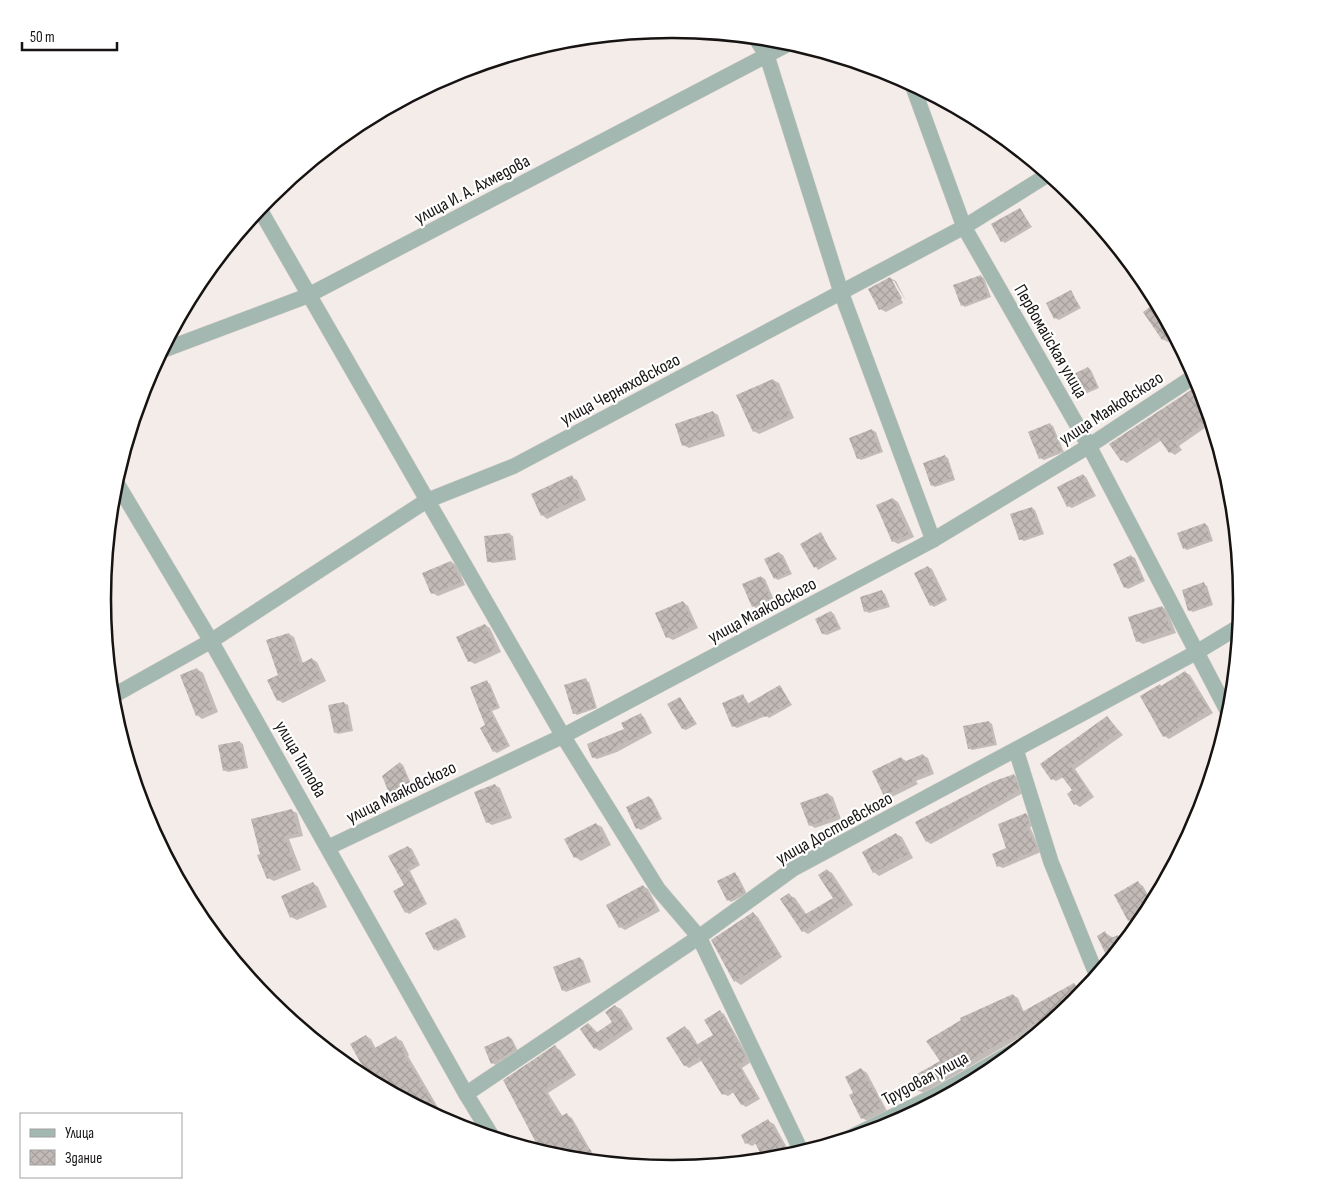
<svg xmlns="http://www.w3.org/2000/svg" width="1344" height="1198" viewBox="0 0 1344 1198" font-family="'Sofia Sans Condensed',sans-serif">
<style>
.shadow{fill:#0003}
.building{fill:url(#building-cross-hatch)}
.lines{fill:none;stroke-linecap:round;stroke-linejoin:round}
.minor-casing{stroke:#d0c9c6;stroke-width:16}
.minor{stroke:#a2b8b0;stroke-width:15}
.labels{text-anchor:middle;stroke-width:4.5;stroke-linejoin:round;paint-order:stroke}
.street-label{font-size:18px;fill:#161312;stroke:#fff}
.rim{fill:none;stroke:#161312;stroke-width:2.5}
</style>
<defs>
<pattern id="building-cross-hatch" width="8" height="8" patternUnits="userSpaceOnUse" patternTransform="scale(1.25)"><rect width="8" height="8" fill="#c2bab7"/><path d="M0 0l8 8M0 8l8-8" fill="none" stroke="#a69f9c"/></pattern>
</defs>
<rect width="100%" height="100%" fill="#f3ece8"/>
<g class="shadow">
<polygon points="1020,209 1032,227 1005,243 1002,241"/>
<polygon points="980,276 984,278 991,297 965,307 962,305"/>
<polygon points="1142,277 1175,337 1168,342 1162,339 1155,305 1138,280"/>
<polygon points="890,278 896,281 906,301 894,281 891,281 903,303 886,312 880,309"/>
<polygon points="1071,292 1081,308 1059,320 1055,318"/>
<polygon points="1088,368 1091,370 1099,388 1085,394 1082,393"/>
<polygon points="773,380 779,383 794,418 759,434 754,431"/>
<polygon points="1200,386 1212,423 1179,446 1182,450 1175,455 1170,452 1162,440 1127,463 1122,460 1110,445"/>
<polygon points="713,412 718,415 725,436 689,448 683,445"/>
<polygon points="1050,424 1053,426 1064,452 1044,460 1040,458"/>
<polygon points="872,430 876,432 883,452 861,460 858,458"/>
<polygon points="944,456 948,458 955,480 935,487 932,485"/>
<polygon points="1083,475 1086,477 1096,496 1072,508 1068,506"/>
<polygon points="571,477 577,480 586,500 547,519 542,515"/>
<polygon points="893,499 898,502 914,537 898,544 893,541"/>
<polygon points="1032,508 1035,510 1044,534 1024,541 1020,539"/>
<polygon points="1205,524 1208,526 1213,541 1187,550 1184,548"/>
<polygon points="509,534 513,536 516,560 492,563 489,561"/>
<polygon points="820,534 837,559 818,570 802,544"/>
<polygon points="779,553 783,555 792,574 778,580 775,578"/>
<polygon points="1131,556 1135,558 1145,581 1128,589 1125,587"/>
<polygon points="451,562 457,565 465,585 438,596 432,593"/>
<polygon points="928,567 932,569 947,600 934,607 931,605"/>
<polygon points="761,577 765,579 774,600 756,608 753,606"/>
<polygon points="1204,584 1207,586 1213,605 1193,612 1189,610"/>
<polygon points="882,592 885,594 890,607 869,613 865,611"/>
<polygon points="683,602 688,606 698,628 673,640 667,637"/>
<polygon points="1162,607 1167,610 1176,633 1143,644 1137,641"/>
<polygon points="831,612 834,614 841,629 827,635 823,634 816,619"/>
<polygon points="485,625 490,628 501,652 475,664 469,661"/>
<polygon points="289,634 294,637 303,663 312,659 317,662 326,681 283,703 278,700 279,675"/>
<polygon points="197,669 203,673 218,712 202,719 197,715"/>
<polygon points="1185,672 1190,675 1213,713 1169,739 1164,736 1160,685 1163,687"/>
<polygon points="585,680 589,682 597,708 577,715 574,713"/>
<polygon points="487,682 490,684 500,708 492,711 510,746 497,753 494,751 486,726"/>
<polygon points="780,686 792,705 769,718 766,716 737,728 733,726 743,695 749,704"/>
<polygon points="680,698 697,724 686,730 683,729"/>
<polygon points="344,703 348,705 353,731 338,734 335,732 329,706"/>
<polygon points="641,715 644,717 652,733 617,752 597,759 593,757"/>
<polygon points="1108,718 1123,735 1075,769 1094,797 1080,807 1075,804 1074,791 1064,777 1056,781 1052,779"/>
<polygon points="989,722 992,724 997,745 972,750 969,748"/>
<polygon points="240,742 243,744 248,768 228,772 224,770"/>
<polygon points="923,755 928,758 934,774 916,781 918,784 890,798 885,795 901,758 906,761"/>
<polygon points="400,763 403,765 415,793 397,801 393,799"/>
<polygon points="1014,775 1018,778 1023,793 931,844 926,841"/>
<polygon points="1211,777 1207,789 1203,782"/>
<polygon points="495,785 500,788 512,818 492,825 487,822"/>
<polygon points="828,794 833,797 841,819 815,828 810,825"/>
<polygon points="649,797 652,799 662,819 641,830 637,828"/>
<polygon points="291,810 297,813 303,836 289,839 301,870 274,881 268,878 261,855"/>
<polygon points="1026,814 1030,817 1033,826 1030,827 1041,852 1003,868 998,866"/>
<polygon points="596,824 602,827 611,845 581,861 575,857 566,840"/>
<polygon points="896,834 902,837 913,858 879,876 874,872"/>
<polygon points="408,847 412,849 420,865 410,871 427,904 409,914 406,912 405,886"/>
<polygon points="827,870 832,873 853,905 808,934 803,931 789,895 795,898 807,915 835,898"/>
<polygon points="734,874 738,876 747,894 731,902 728,900"/>
<polygon points="313,883 318,887 327,907 297,920 291,917"/>
<polygon points="1138,883 1143,886 1152,902 1154,901 1145,917 1134,923 1129,920"/>
<polygon points="643,886 648,889 660,911 625,930 620,927"/>
<polygon points="753,913 758,917 782,957 741,985 735,981 712,940"/>
<polygon points="456,919 459,921 466,937 438,951 435,949"/>
<polygon points="1105,933 1119,941 1121,946 1110,960 1098,936"/>
<polygon points="579,958 583,960 591,982 566,992 563,990"/>
<polygon points="1074,984 1078,987 1082,994 1061,1014 924,1093 919,1091 912,1078 942,1062 1013,995 1018,998 1024,1012"/>
<polygon points="615,1006 621,1009 633,1029 600,1051 595,1048 589,1024 598,1033 613,1023"/>
<polygon points="720,1012 724,1014 751,1062 742,1068 760,1099 746,1107 741,1104 734,1092 728,1096 723,1094 703,1060 689,1068 684,1065 685,1028 689,1030 698,1045 714,1035"/>
<polygon points="366,1036 371,1039 376,1049 396,1038 402,1041 409,1055 408,1056 443,1116 439,1118 373,1083 352,1044"/>
<polygon points="509,1037 512,1039 518,1051 496,1065 492,1063"/>
<polygon points="555,1047 560,1050 576,1075 548,1093 563,1117 567,1115 572,1118 591,1151 600,1162 560,1158 541,1152 505,1081"/>
<polygon points="861,1069 867,1073 887,1111 868,1121 862,1118 854,1094"/>
<polygon points="768,1121 774,1124 791,1155 766,1160 757,1143 752,1146 746,1143"/>
</g>
<g class="building">
<polygon points="1020,208 1030,225 1001,242 991,224"/>
<polygon points="981,275 988,296 961,306 953,285"/>
<polygon points="890,277 902,298 879,310 868,289"/>
<polygon points="1071,290 1079,306 1054,319 1046,303"/>
<polygon points="1157,302 1173,332 1162,340 1143,312"/>
<polygon points="1088,367 1097,386 1081,393 1072,375"/>
<polygon points="773,379 790,415 753,432 736,395"/>
<polygon points="1200,384 1211,419 1175,443 1178,447 1169,453 1158,437 1121,461 1109,444"/>
<polygon points="713,411 721,433 682,446 675,424"/>
<polygon points="1050,423 1061,450 1039,459 1028,432"/>
<polygon points="872,429 880,451 857,459 849,438"/>
<polygon points="945,455 953,478 931,486 923,463"/>
<polygon points="1083,474 1093,494 1067,507 1057,487"/>
<polygon points="572,475 582,497 541,516 531,494"/>
<polygon points="893,498 909,534 892,542 876,505"/>
<polygon points="1032,507 1041,533 1019,540 1010,514"/>
<polygon points="1205,523 1211,539 1183,549 1177,533"/>
<polygon points="821,532 834,557 814,568 800,544"/>
<polygon points="510,533 513,559 487,562 484,536"/>
<polygon points="779,552 789,572 774,579 764,559"/>
<polygon points="1131,555 1143,579 1124,588 1113,564"/>
<polygon points="451,561 461,582 431,594 422,573"/>
<polygon points="928,566 944,599 930,606 914,573"/>
<polygon points="761,576 771,598 752,607 742,584"/>
<polygon points="1204,582 1211,603 1188,611 1182,590"/>
<polygon points="882,590 887,605 864,612 860,597"/>
<polygon points="683,601 694,625 666,638 655,613"/>
<polygon points="1162,606 1171,630 1136,642 1128,617"/>
<polygon points="831,611 838,627 822,634 815,619"/>
<polygon points="485,624 496,649 468,662 456,637"/>
<polygon points="289,633 300,664 312,658 322,678 277,701 267,680 278,675 266,640"/>
<polygon points="197,668 213,709 196,716 180,675"/>
<polygon points="1185,671 1209,710 1163,737 1140,696 1160,684 1161,686"/>
<polygon points="586,678 595,707 573,714 564,685"/>
<polygon points="487,680 497,706 489,709 507,744 493,752 480,728 485,725 470,687"/>
<polygon points="780,685 790,703 765,717 763,714 732,727 722,703 743,694 747,704"/>
<polygon points="680,697 695,722 682,729 667,704"/>
<polygon points="344,702 350,729 334,733 328,705"/>
<polygon points="641,713 649,731 613,748 614,750 592,758 587,744 624,729 621,723"/>
<polygon points="1107,716 1119,732 1071,766 1090,794 1074,805 1067,794 1072,790 1060,774 1051,780 1040,764"/>
<polygon points="989,721 994,743 968,749 963,726"/>
<polygon points="240,741 245,767 223,771 218,745"/>
<polygon points="923,754 930,771 912,778 913,781 884,796 872,771 901,757 904,762"/>
<polygon points="400,762 413,791 392,800 382,776"/>
<polygon points="1014,774 1019,790 926,842 915,822 992,782"/>
<polygon points="495,784 507,815 486,823 474,792"/>
<polygon points="828,793 837,816 809,826 800,803"/>
<polygon points="649,796 660,817 636,829 626,807"/>
<polygon points="292,809 298,833 284,836 296,867 267,879 257,855 260,854 251,819"/>
<polygon points="1026,813 1029,823 1026,825 1037,849 997,867 992,854 1006,848 998,824"/>
<polygon points="596,823 606,842 574,858 564,839"/>
<polygon points="896,833 908,854 873,873 862,852"/>
<polygon points="408,846 417,863 407,869 425,902 405,913 393,891 404,885 388,856"/>
<polygon points="827,869 848,902 802,932 780,899 789,893 804,915 833,898 818,875"/>
<polygon points="735,872 744,892 727,901 717,881"/>
<polygon points="1138,881 1152,905 1128,921 1114,895"/>
<polygon points="313,882 322,904 290,918 281,896"/>
<polygon points="643,885 656,908 619,928 606,905"/>
<polygon points="753,912 778,954 734,982 711,940"/>
<polygon points="456,918 464,935 434,950 425,933"/>
<polygon points="1105,931 1109,939 1118,935 1122,945 1109,961 1097,936"/>
<polygon points="580,957 588,981 562,991 553,967"/>
<polygon points="1074,983 1080,996 1076,1001 1060,1011 1059,1009 1004,1042 1003,1041 918,1091 910,1078 940,1061 926,1041 961,1020 960,1018 1013,994 1022,1012"/>
<polygon points="615,1005 629,1026 594,1049 580,1029 588,1023 596,1033 612,1022 605,1012"/>
<polygon points="720,1010 747,1060 738,1065 756,1096 741,1105 731,1089 722,1095 699,1057 684,1066 666,1038 685,1026 696,1045 713,1035 704,1020"/>
<polygon points="366,1035 373,1049 396,1036 405,1052 403,1053 443,1120 371,1081 350,1044"/>
<polygon points="509,1036 515,1049 491,1064 484,1047"/>
<polygon points="555,1045 572,1072 543,1090 560,1117 567,1113 588,1150 590,1149 597,1162 560,1158 541,1152 503,1080"/>
<polygon points="861,1068 883,1107 861,1119 849,1095 853,1093 845,1077"/>
<polygon points="768,1119 787,1152 773,1159 764,1160 753,1139 745,1144 741,1135"/>
</g>
<g class="lines">
<defs>
<g id="minor">
<polyline points="755,37 767,56 841,292 933,540"/>
<polyline points="912,84 964,227 1089,446 1230,716"/>
<polyline points="259,208 563,736 658,889 699,937 802,1153"/>
<polyline points="161,351 307,296 792,42"/>
<polyline points="115,480 211,641 466,1094 493,1138"/>
<polyline points="111,697 211,641 426,501 514,466 964,227 1049,174"/>
<polyline points="1016,750 1051,862 1097,976"/>
<polyline points="329,847 563,736 933,540 1089,446 1196,375"/>
<polyline points="466,1094 699,937 793,869 1197,652 1240,626"/>
<polyline points="845,1140 940,1093 1021,1047"/>
</g>
</defs>
<use href="#minor" class="minor-casing"/>
<use href="#minor" class="minor"/>
</g>
<g class="labels">
<g class="street-label">
<text transform="translate(472 189) rotate(-28)" y="6">улица И. А. Ахмедова</text>
<text transform="translate(1051 341) rotate(60)" y="6">Первомайская улица</text>
<text transform="translate(620 389) rotate(-28)" y="6">улица Черняховского</text>
<text transform="translate(1111 408) rotate(-33)" y="6">улица Маяковского</text>
<text transform="translate(762 610) rotate(-28)" y="6">улица Маяковского</text>
<text transform="translate(301 759) rotate(60)" y="6">улица Титова</text>
<text transform="translate(401 792) rotate(-26)" y="6">улица Маяковского</text>
<text transform="translate(834 828) rotate(-29)" y="6">улица Достоевского</text>
<text transform="translate(925 1078) rotate(-28)" y="6">Трудовая улица</text>
</g>
</g>
<path d="M0 0H1344V1198H0ZM111 599a561 561 0 1 1 1122 0a561 561 0 1 1-1122 0Z" fill="#fff" fill-rule="evenodd"/>
<path class="rim" d="M111 599a561 561 0 1 1 1122 0a561 561 0 1 1-1122 0Z"/>
<rect x="20" y="1113" width="162" height="65" fill="#ffffff" stroke="#a2a1a0"/>
<rect x="30" y="1129" width="25" height="8" fill="#a2b8b0" stroke="#a2a1a0"/>
<text x="65" y="1138" font-size="15" fill="#161312">Улица</text>
<rect x="30" y="1150" width="25" height="15" fill="url(#building-cross-hatch)" stroke="#a2a1a0"/>
<text x="65" y="1163" font-size="15" fill="#161312">Здание</text>
<path d="M22 42v8h95v-8" fill="none" stroke="#161312" stroke-width="2.5"/>
<text x="30" y="42" font-size="15" fill="#161312" stroke="#ffffff" stroke-width="4" paint-order="stroke">50 m</text>
</svg>
